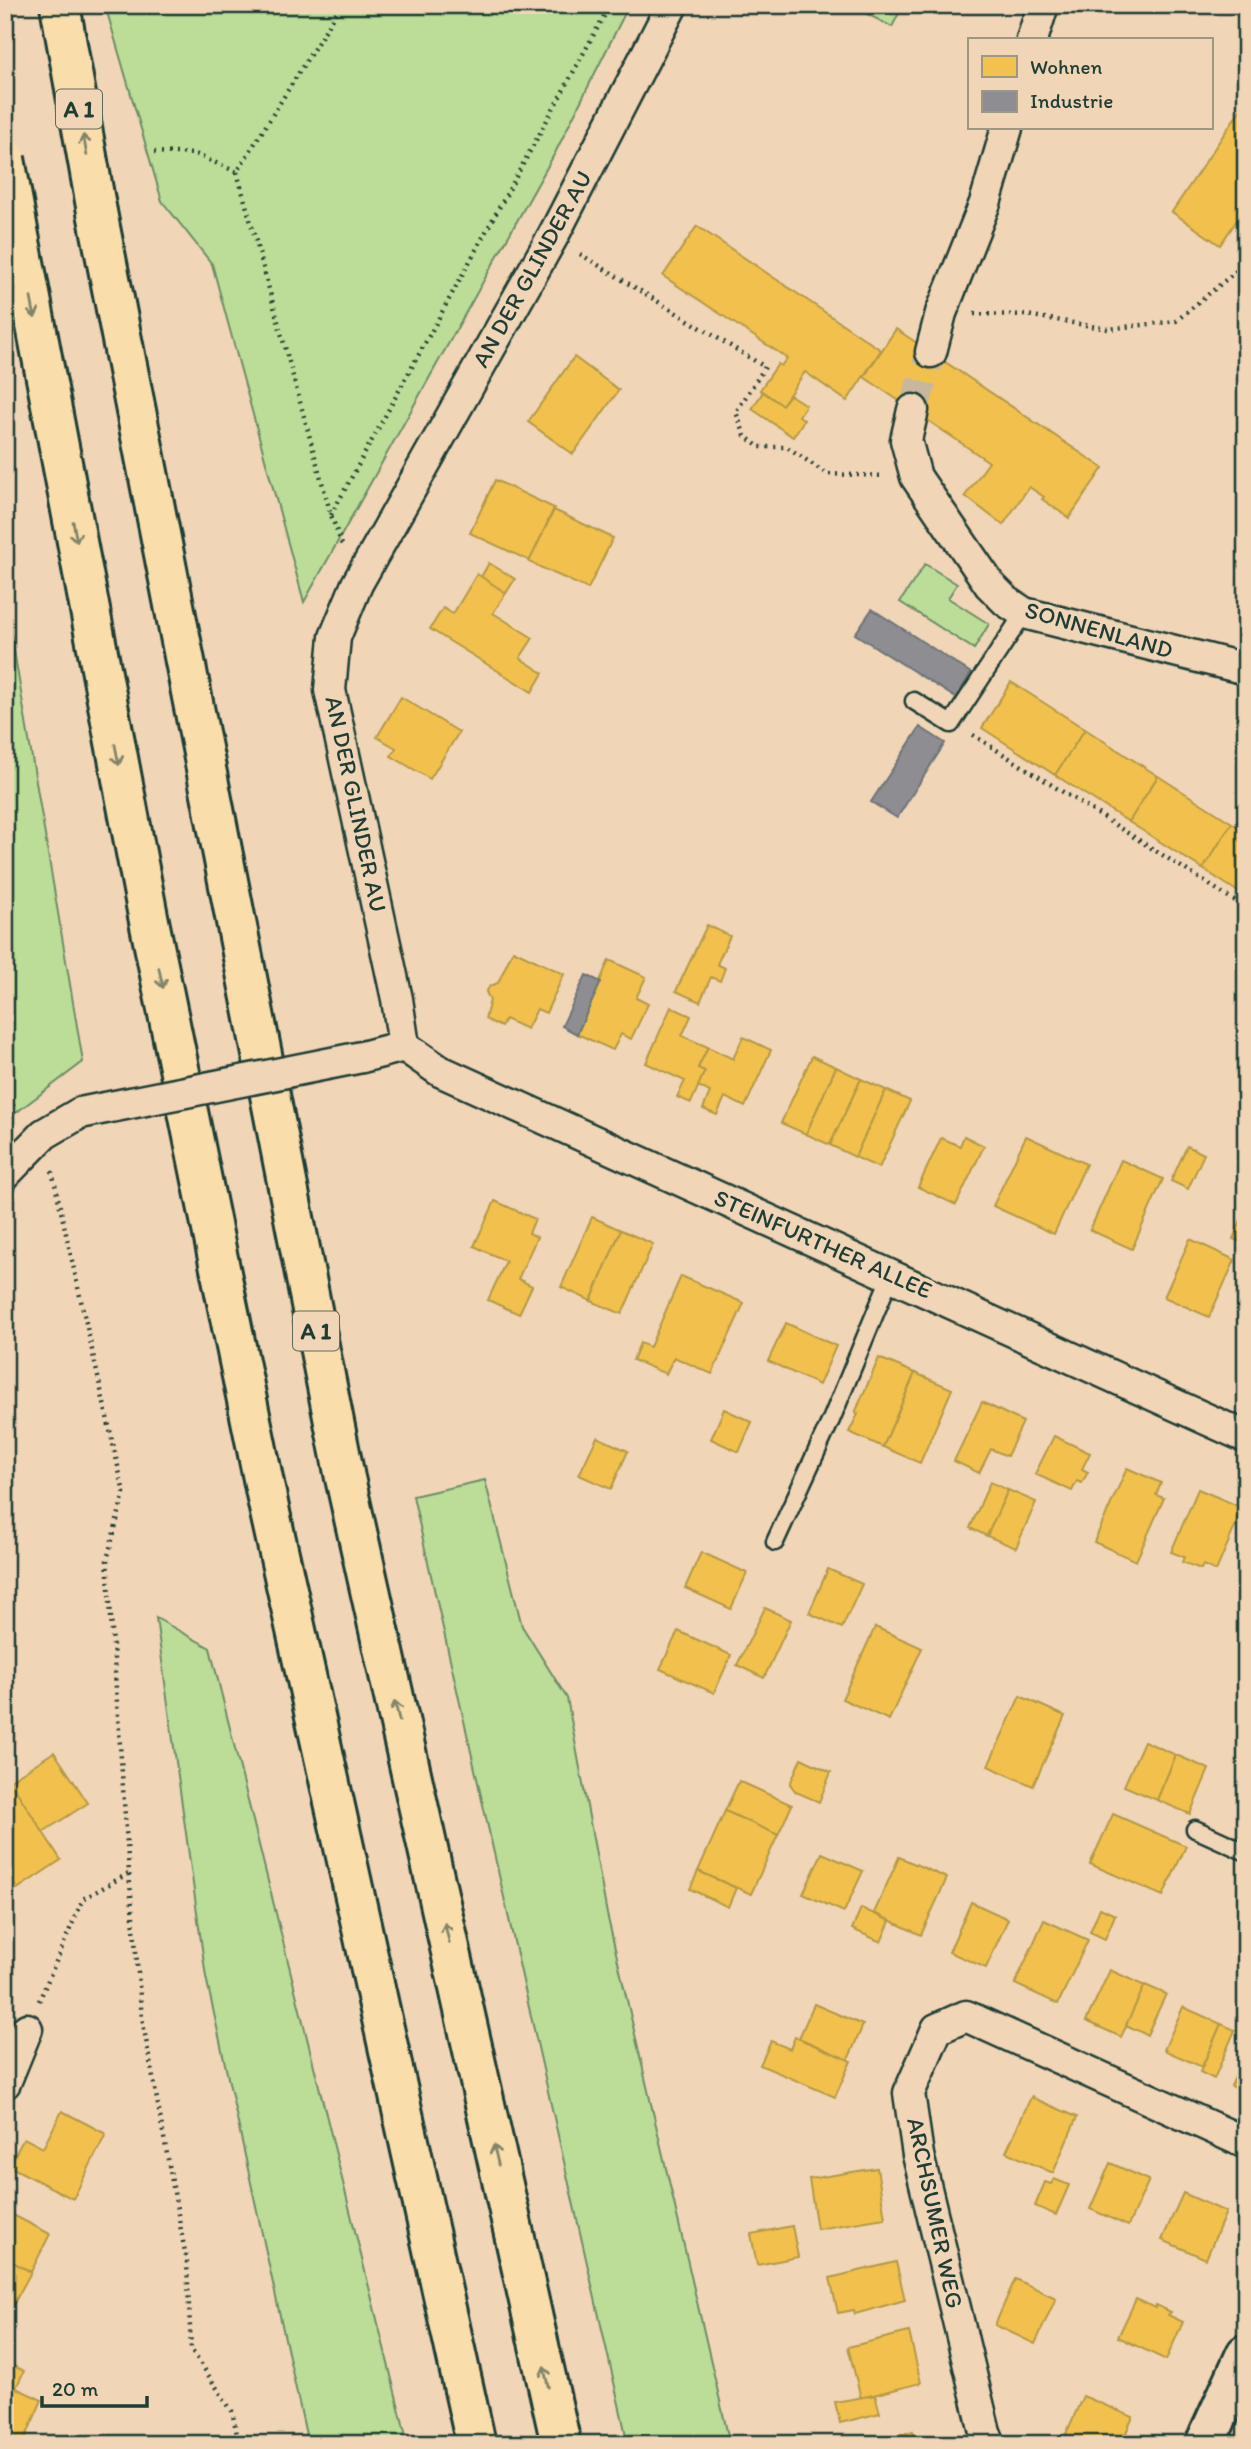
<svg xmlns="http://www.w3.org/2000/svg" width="1251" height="2449" viewBox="0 0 1251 2449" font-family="Itim,sans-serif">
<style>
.green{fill:#bbdd97;stroke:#6d8d66;stroke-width:2}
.homes{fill:#f2c14e;stroke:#b39946;stroke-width:2}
.industry{fill:#8d8d92;stroke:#6c7576;stroke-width:2}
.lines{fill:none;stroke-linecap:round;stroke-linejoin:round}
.street-tunnel{stroke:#c7b79d;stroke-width:30;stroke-dasharray:30 15;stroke-linecap:butt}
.lane-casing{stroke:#1f3d34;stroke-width:21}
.street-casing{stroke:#1f3d34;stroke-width:35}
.secondary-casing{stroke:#1f3d34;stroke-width:44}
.highway-casing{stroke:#1f3d34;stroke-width:44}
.path{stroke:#1f3d34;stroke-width:4.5;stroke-dasharray:2 5;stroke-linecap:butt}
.lane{stroke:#f1d5b7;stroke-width:16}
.street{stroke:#f1d5b7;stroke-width:30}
.secondary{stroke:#f1d5b7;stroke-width:38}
.highway{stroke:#f9deab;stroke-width:38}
.street-bridge-casing{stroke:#1f3d34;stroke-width:35;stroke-linecap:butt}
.highway-bridge-casing{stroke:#1f3d34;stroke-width:44;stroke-linecap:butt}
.street-bridge{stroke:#f1d5b7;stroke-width:30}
.highway-bridge{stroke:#f9deab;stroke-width:38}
.oneway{stroke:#81856a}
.labels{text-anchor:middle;stroke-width:7;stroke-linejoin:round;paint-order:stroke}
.shield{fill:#f1d5b7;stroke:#5e6b5b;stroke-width:2}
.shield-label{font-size:23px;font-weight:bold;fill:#1f3d34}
.street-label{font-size:24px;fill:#1f3d34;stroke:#f1d5b7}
</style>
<rect width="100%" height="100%" fill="#f1d5b7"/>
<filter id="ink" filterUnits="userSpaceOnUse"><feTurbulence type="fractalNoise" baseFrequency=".0143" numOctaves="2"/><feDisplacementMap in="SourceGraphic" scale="14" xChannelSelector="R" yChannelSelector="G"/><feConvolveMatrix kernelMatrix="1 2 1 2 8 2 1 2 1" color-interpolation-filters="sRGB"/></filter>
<g filter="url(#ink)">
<g class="green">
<polygon points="105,5 629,5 555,153 304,602 212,264 162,201"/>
<polygon points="850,5 903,5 892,27"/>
<polygon points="925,564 957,584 948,598 989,624 974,649 900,602"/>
<polygon points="5,597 83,1062 5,1121"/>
<polygon points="485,1480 522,1626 567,1698 607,1914 730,2444 628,2444 413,1496"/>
<polygon points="156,1618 210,1648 408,2444 308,2444 206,1977"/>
</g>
<g class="homes">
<polygon points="1246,101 1246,207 1220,245 1172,212"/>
<polygon points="697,226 881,350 847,401 805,372 782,405 760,390 778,364 781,366 787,358 663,276"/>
<polygon points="896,329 1103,468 1069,518 1042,499 1044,497 1029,487 1003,525 965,496 989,462 864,377"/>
<polygon points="574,357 619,390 573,454 528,422"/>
<polygon points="763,392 782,405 790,395 806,405 799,416 804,420 793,437 752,409"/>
<polygon points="495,480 554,508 530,561 470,533"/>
<polygon points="554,510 613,538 588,589 529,562"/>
<polygon points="489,563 515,579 506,593 481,577"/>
<polygon points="477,574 506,593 493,613 533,638 520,658 543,673 532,692 430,629 443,608 453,614"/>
<polygon points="1011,682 1085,729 1055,775 982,728"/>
<polygon points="401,697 459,732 430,779 391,756 396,748 377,737"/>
<polygon points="1085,729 1158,776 1129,822 1055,775"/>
<polygon points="1158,776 1232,823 1203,869 1129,822"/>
<polygon points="1232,823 1246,832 1246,897 1203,869"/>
<polygon points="707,925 730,936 717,964 725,968 720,981 711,977 700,1002 676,991"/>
<polygon points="513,950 564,974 546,1013 537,1009 527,1029 505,1019 501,1027 485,1019 490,1000 486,992 490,986 498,983"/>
<polygon points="609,960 646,977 636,998 648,1004 631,1039 621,1034 613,1050 577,1034"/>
<polygon points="671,1007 691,1016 682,1036 708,1047 698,1068 705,1071 691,1103 677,1097 685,1081 646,1063"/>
<polygon points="743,1037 771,1050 745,1107 725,1097 717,1115 703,1109 710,1092 698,1086 705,1071 698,1068 708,1047 733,1059"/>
<polygon points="812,1056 836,1067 806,1134 781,1123"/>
<polygon points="836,1067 861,1079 830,1145 806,1134"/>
<polygon points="861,1079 886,1090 855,1157 830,1145"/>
<polygon points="886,1090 910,1101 879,1168 855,1157"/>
<polygon points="964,1136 984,1146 956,1205 918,1187 941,1138 960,1146"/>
<polygon points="1026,1136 1086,1164 1054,1234 993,1206"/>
<polygon points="1187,1146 1204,1154 1188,1189 1171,1181"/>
<polygon points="1121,1160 1163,1179 1132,1249 1090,1230"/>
<polygon points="495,1201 535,1219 529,1233 537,1237 518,1279 532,1286 519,1314 488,1300 506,1261 474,1246"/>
<polygon points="1246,1209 1246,1244 1233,1239"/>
<polygon points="592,1217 621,1230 591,1301 561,1287"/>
<polygon points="621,1230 653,1244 622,1314 591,1301"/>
<polygon points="1190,1239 1235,1260 1209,1317 1164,1297"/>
<polygon points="681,1276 744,1303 712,1374 674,1357 666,1374 633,1360 640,1343 650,1347"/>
<polygon points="786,1323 836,1346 819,1385 768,1361"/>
<polygon points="879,1358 915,1373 883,1447 849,1432 858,1414 855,1413"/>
<polygon points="915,1373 952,1389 920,1463 883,1447"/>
<polygon points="982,1402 1023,1422 1007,1456 991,1449 979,1473 954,1461"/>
<polygon points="724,1409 752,1422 739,1452 711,1439"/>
<polygon points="1054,1436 1090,1453 1082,1469 1088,1472 1082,1483 1077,1481 1072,1491 1035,1474"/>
<polygon points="597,1437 628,1451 611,1489 579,1475"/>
<polygon points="1127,1468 1161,1483 1156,1495 1164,1498 1136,1561 1094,1542"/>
<polygon points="990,1482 1008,1490 987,1536 970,1528"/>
<polygon points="1198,1489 1243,1508 1216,1571 1203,1565 1201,1569 1182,1562 1184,1557 1171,1552"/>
<polygon points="1008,1490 1036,1502 1016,1548 987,1536"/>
<polygon points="701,1552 747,1573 731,1609 685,1588"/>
<polygon points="828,1569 862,1584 842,1628 809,1613"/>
<polygon points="765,1608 791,1620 764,1678 737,1665"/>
<polygon points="875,1627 922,1648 889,1720 842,1699"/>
<polygon points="678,1631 731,1655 714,1693 660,1669"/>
<polygon points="1020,1696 1065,1716 1033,1786 988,1766"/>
<polygon points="1144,1741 1176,1755 1157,1800 1124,1786"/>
<polygon points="54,1752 88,1803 43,1832 9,1781"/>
<polygon points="1176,1755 1209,1769 1190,1814 1157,1800"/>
<polygon points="801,1758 831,1772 819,1802 796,1792 790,1784"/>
<polygon points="739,1781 792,1805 778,1835 725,1811"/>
<polygon points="13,1786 61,1860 17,1889 5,1870 5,1791"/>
<polygon points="725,1811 778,1835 751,1894 698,1871"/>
<polygon points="1113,1814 1186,1846 1163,1896 1090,1864"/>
<polygon points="822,1853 863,1871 844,1912 803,1894"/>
<polygon points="899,1857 947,1878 921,1935 874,1913"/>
<polygon points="698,1871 736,1888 728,1907 690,1889"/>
<polygon points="971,1902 1008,1919 986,1968 949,1952"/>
<polygon points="861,1908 890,1921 881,1942 852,1929"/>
<polygon points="1100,1908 1115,1915 1105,1939 1090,1932"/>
<polygon points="1044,1920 1088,1940 1058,2004 1015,1984"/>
<polygon points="1110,1970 1145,1986 1121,2037 1086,2021"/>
<polygon points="1145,1985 1166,1994 1147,2035 1126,2025"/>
<polygon points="814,2004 863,2025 848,2060 799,2038"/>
<polygon points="1183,2007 1221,2024 1202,2067 1164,2050"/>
<polygon points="1221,2024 1235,2030 1214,2079 1200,2072"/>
<polygon points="795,2037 851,2061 835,2097 760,2065 771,2041 790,2049"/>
<polygon points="1246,2054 1246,2092 1231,2086"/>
<polygon points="1031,2097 1077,2117 1053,2173 1006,2152"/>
<polygon points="62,2111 106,2134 73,2199 9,2166 24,2138 43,2148"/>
<polygon points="1110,2163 1149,2180 1128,2226 1090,2209"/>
<polygon points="877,2168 885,2218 817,2229 809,2179"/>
<polygon points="1054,2179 1069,2185 1056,2215 1035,2206 1045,2182 1051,2184"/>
<polygon points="1183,2193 1226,2212 1206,2259 1162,2240"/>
<polygon points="11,2214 50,2234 31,2272 5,2258 5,2225"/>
<polygon points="792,2226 798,2257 757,2265 751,2234"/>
<polygon points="5,2258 31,2272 11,2309 5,2306"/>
<polygon points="896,2262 905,2300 855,2314 854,2310 838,2313 830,2278"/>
<polygon points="1015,2279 1056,2298 1035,2344 995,2325"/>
<polygon points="1136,2299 1155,2308 1156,2305 1171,2312 1168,2315 1183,2322 1166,2360 1118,2337"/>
<polygon points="909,2332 921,2383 861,2398 848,2347"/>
<polygon points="5,2362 24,2371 16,2388 42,2400 24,2441 5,2433"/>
<polygon points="875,2395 880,2413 840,2423 835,2402"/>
<polygon points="1083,2396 1133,2417 1121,2444 1082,2444 1065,2436"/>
<polygon points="913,2431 916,2444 871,2444 870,2442"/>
</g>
<g class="industry">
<polygon points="872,609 971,673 956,698 855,634"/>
<polygon points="920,727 945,743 897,818 871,802"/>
<polygon points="586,975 601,982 577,1034 562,1026"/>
</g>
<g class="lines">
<polyline class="street-tunnel" points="913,410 931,352"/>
<defs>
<g id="lane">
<polyline points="914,701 951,724 1024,613"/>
<polyline points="775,1542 831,1420 891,1275"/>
<polyline points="1195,1829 1246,1852"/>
</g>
<g id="street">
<polyline points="1032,40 1043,5"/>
<polyline points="931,352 941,313 985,203 1007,128"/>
<polyline points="913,410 906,440 916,477 990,585 1006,601 1024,613 1036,616 1246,669"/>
<polyline points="404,1046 440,1071 1246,1437"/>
<polyline points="362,1057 404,1046 397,999 330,690 335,637 357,584 553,236 672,5"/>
<polyline points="5,1174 44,1134 80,1113"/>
<polyline points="5,2083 27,2029"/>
<polyline points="990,2444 985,2432 918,2155 909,2093 937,2029 966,2016 1246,2143"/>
</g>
<polyline id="secondary" points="1205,2444 1246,2354"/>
<g id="highway">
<polyline points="97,212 345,1478 561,2444"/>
<polyline points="20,241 148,916 269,1508 476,2444"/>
</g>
</defs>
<use href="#lane" class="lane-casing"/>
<use href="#street" class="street-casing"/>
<use href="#secondary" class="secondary-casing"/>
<use href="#highway" class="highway-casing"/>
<g class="path">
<polyline points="154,152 195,154 237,172 341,5"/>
<polyline points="237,172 331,515 342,545"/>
<polyline points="580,254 765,367 736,412 745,436 759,447 787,447 827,474 884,476"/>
<polyline points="974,314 1027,315 1108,329 1176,321 1246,263"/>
<polyline points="331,515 610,5"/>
<polyline points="973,735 1246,908"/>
<polyline points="5,1056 15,1118"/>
<polyline points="52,1171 124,1493 107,1560 129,1873 142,2018 187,2263 191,2349 232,2411 239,2444"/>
<polyline points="39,2001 83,1899 129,1873"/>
</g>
<use href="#lane" class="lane"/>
<use href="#street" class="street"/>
<use href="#secondary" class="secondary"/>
<use href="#highway" class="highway"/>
<defs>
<polyline id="street-bridge" points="80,1113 362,1057"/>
<g id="highway-bridge">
<polyline points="60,5 97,212"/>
<polyline points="5,159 20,241"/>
</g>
</defs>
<use href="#street-bridge" class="street-bridge-casing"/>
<use href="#highway-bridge" class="highway-bridge-casing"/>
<use href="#street-bridge" class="street-bridge"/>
<use href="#highway-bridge" class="highway-bridge"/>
</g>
<defs><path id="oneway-shaft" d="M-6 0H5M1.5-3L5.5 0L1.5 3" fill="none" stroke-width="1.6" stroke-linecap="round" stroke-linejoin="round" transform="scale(1.75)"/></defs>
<g class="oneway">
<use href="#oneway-shaft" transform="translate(85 145) rotate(-100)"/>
<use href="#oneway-shaft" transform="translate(33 308) rotate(79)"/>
<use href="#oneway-shaft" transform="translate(75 532) rotate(79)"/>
<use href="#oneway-shaft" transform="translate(117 755) rotate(79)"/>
<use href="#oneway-shaft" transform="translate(161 978) rotate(78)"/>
<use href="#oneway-shaft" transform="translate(397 1711) rotate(-103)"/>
<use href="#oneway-shaft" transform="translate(447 1933) rotate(-103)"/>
<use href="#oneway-shaft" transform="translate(496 2155) rotate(-103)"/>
<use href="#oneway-shaft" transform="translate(546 2377) rotate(-103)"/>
</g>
</g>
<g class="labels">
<g class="shield">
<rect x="56" y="89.5" width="46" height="39" rx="5"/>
<rect x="293" y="1311.5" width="46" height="39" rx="5"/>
</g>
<g class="shield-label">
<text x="79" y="117">A 1</text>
<text x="316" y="1339">A 1</text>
</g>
<g class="street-label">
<text transform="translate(532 269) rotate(-61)" y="8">AN DER GLINDER AU</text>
<text transform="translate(1099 630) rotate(16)" y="8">SONNENLAND</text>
<text transform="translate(356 804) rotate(78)" y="8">AN DER GLINDER AU</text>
<text transform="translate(823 1244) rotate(24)" y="8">STEINFURTHER ALLEE</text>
<text transform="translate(935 2213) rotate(78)" y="8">ARCHSUMER WEG</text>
</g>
</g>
<rect width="1251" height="2449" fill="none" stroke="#f1d5b7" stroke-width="28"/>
<rect x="14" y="14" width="1223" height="2421" fill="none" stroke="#1f3d34" stroke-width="2.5" filter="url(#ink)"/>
<rect x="968" y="38" width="245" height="91" fill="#f1d5b7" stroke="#9d9883" stroke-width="2"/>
<rect x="982" y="56" width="35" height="21" fill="#f2c14e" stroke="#9d9883" stroke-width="2"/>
<text x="1030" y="74" font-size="21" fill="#1f3d34">Wohnen</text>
<rect x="982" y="91" width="35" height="21" fill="#8d8d92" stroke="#9d9883" stroke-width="2"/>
<text x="1030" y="108" font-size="21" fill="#1f3d34">Industrie</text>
<path d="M42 2396v10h105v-10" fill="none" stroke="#1f3d34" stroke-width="3.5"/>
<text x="52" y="2396" font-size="21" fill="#1f3d34" stroke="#f1d5b7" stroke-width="5" paint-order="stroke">20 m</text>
</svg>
